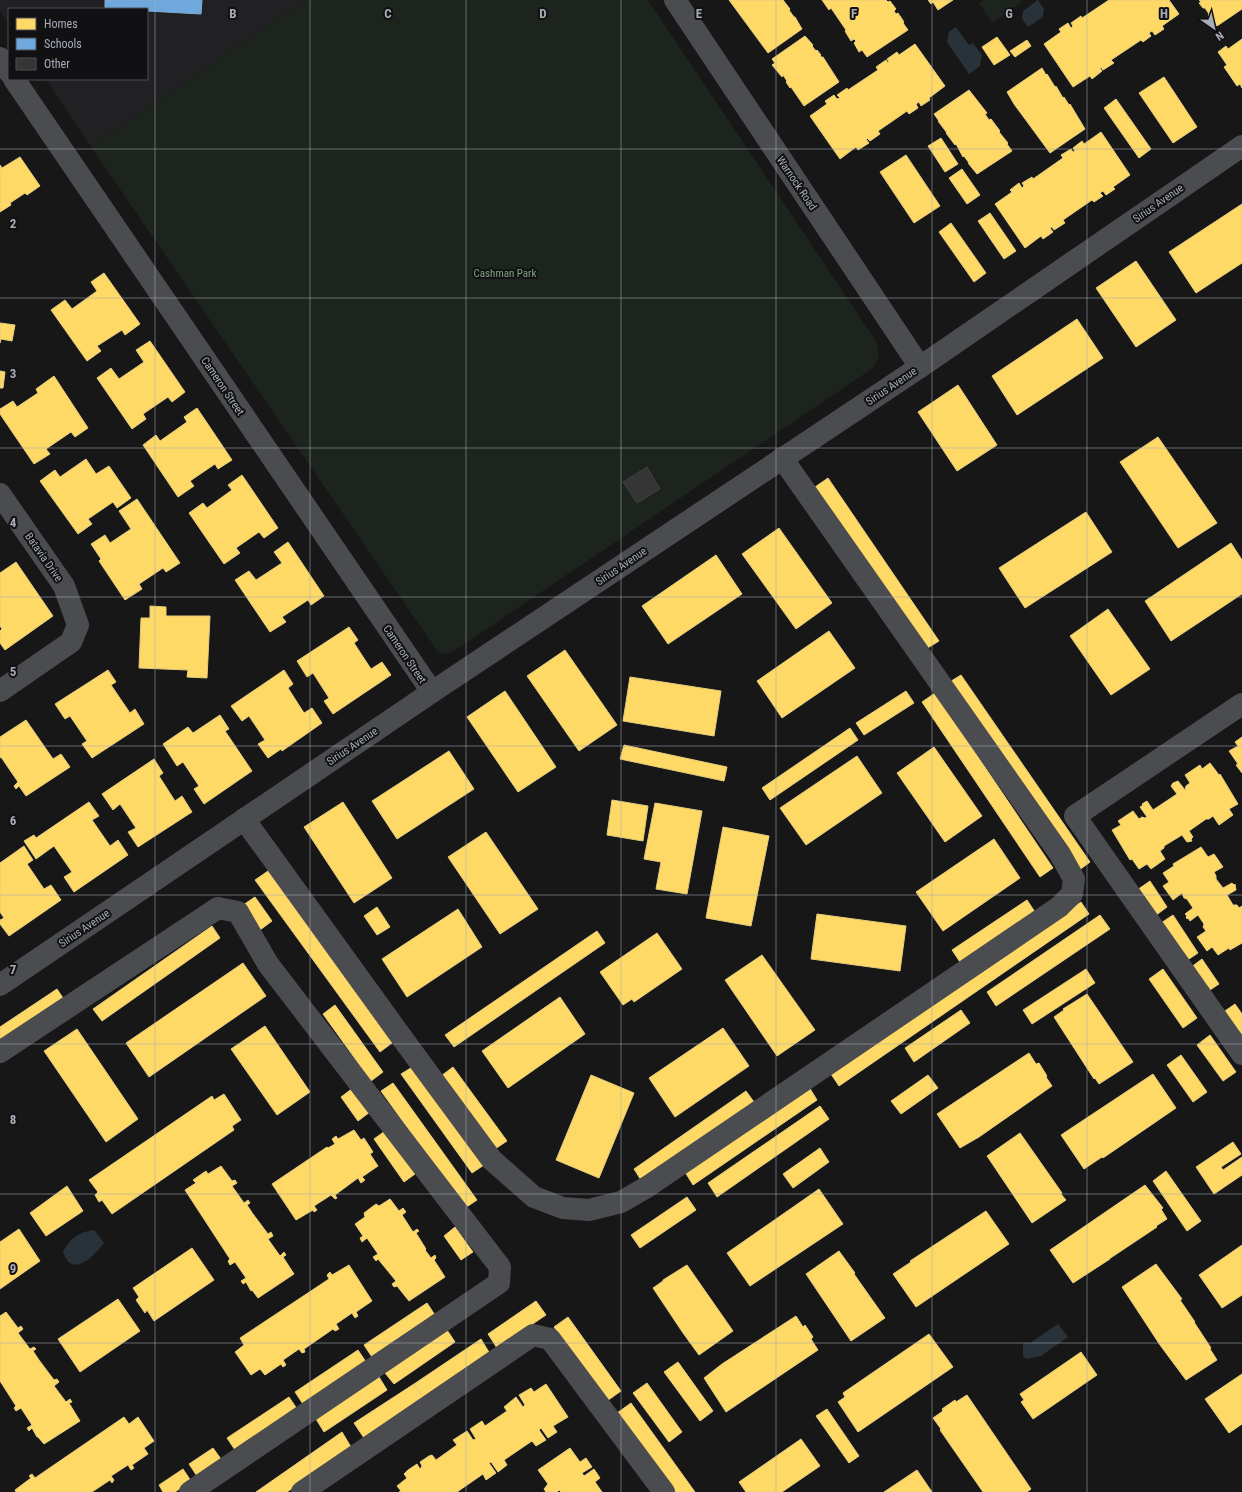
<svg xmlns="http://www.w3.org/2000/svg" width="1242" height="1492" viewBox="0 0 1242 1492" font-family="'Roboto Condensed',sans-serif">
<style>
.built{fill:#212123}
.green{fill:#1d241e}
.water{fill:#2a3239}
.homes{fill:#ffd966;stroke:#e5cc7f}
.schools{fill:#6fa8dc;stroke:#80aad1}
.building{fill:#353536;stroke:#3f4043}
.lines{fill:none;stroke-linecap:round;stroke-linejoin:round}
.minor{stroke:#4b4c50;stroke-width:22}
.grid{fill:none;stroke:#a8adb8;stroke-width:1;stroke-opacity:0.55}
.labels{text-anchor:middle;stroke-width:4;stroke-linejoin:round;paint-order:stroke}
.street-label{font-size:11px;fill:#a8adb8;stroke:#111113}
.park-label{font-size:11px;fill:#7fa381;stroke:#111113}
.grid-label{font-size:13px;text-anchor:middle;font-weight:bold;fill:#a8adb8;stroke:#111113;stroke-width:4;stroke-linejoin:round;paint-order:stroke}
</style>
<rect width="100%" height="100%" fill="#171717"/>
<polygon class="built" points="0,0 305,0 91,147 46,79 147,79 147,9 9,9 9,25 0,11"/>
<g class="green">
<polygon points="305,0 648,0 877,343 879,356 873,368 454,651 446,654 438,652 91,147"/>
<polygon points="984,0 1020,0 1022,2 992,23 979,3"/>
</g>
<g class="water">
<polygon points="1038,0 1044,9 1043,17 1028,27 1022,19 1023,11"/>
<polygon points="956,27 969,45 973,43 982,55 980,66 969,74 947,42 949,32"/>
<path d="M94,1230L104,1243C94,1256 72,1279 63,1252C70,1238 79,1232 94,1230Z"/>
<polygon points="1058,1324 1068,1337 1041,1356 1026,1359 1023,1355 1023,1343 1030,1343"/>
</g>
<g class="homes">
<polygon points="729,0 783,0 790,9 789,10 794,17 795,17 802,29 768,53"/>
<polygon points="822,0 886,0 888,2 890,1 896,9 894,11 896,14 898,13 904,22 903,23 908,30 867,57 862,50 859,52 854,43 856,41 854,39 851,41 845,31 846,30 831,8 829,10"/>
<polygon points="928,0 953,0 938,10 933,2 931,4"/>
<polygon points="1109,0 1169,0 1179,14 1162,26 1164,29 1155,35 1152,31 1149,33 1151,36 1143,42 1141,40 1111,60 1114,63 1103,70 1101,67 1100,68 1102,71 1092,79 1090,76 1073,87 1044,44 1061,32 1059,29 1068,23 1071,28 1073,26 1071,23 1081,16 1082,18"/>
<polygon points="1199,0 1242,0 1242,9 1217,26 1208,15 1209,14 1205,8 1203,8 1199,3 1201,2"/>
<polygon points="805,36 813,45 812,46 816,51 817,50 821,55 820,56 821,57 823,57 839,82 804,106 791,87 790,88 786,82 787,81 783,75 782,77 772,65 775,63 772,59"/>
<polygon points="997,37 1010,55 994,65 982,47"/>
<polygon points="1242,39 1242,88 1240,84 1237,86 1224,67 1227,65 1218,52 1226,46 1228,49"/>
<polygon points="1027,40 1031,46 1015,57 1010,51"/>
<polygon points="915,44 945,86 929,98 930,100 921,106 919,102 916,104 918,108 909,114 907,111 878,131 880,134 870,141 867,138 866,139 869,143 858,150 856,147 840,159 810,116 827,104 825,101 834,95 837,99 840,98 837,95 847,88 848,90 878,70 876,67 886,60 888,63 889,62 887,59 897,52 899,55"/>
<polygon points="1042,68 1046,75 1047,74 1055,87 1056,86 1063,98 1064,97 1069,105 1070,104 1085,129 1050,153 1014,104 1007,92"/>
<polygon points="1164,77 1197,127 1173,143 1139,93"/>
<polygon points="969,90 987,113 985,114 989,120 991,119 1000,131 999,132 1008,143 1007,144 1012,151 977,174 968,163 969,163 964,156 963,157 956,144 955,145 946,133 947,133 938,121 939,121 934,114"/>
<polygon points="1116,99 1151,149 1139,158 1104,108"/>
<polygon points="1101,132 1130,175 1113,187 1115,189 1106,195 1103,191 1100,193 1103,196 1094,202 1092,200 1063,220 1065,223 1054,230 1052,227 1050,228 1053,232 1043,239 1041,236 1025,248 995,204 1012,192 1010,190 1019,183 1022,188 1024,186 1022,183 1032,177 1033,179 1063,158 1061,155 1071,149 1073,152 1075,151 1073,148 1082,141 1084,144"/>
<polygon points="941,138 958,164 945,172 928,146"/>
<polygon points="906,155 940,206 914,223 880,172"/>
<polygon points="20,157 40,186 27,195 25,193 10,203 11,205 0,212 0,165 2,168"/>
<polygon points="962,169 980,195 967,204 949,178"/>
<polygon points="1242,204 1242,263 1196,293 1169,252"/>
<polygon points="990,213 1016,251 1004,259 978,221"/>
<polygon points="951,223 986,273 974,282 939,232"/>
<polygon points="1136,261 1176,320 1136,347 1096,288"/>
<polygon points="104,273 140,324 125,335 122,330 97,346 101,351 87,361 51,310 65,300 72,309 97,291 91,282"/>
<polygon points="1077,319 1103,358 1017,415 992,376"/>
<polygon points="0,323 15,325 12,341 1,339 0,343"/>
<polygon points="150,341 185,392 172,402 168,397 143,414 146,419 132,429 97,378 111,368 119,379 144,362 136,350"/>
<polygon points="0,371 5,372 3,388 0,388"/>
<polygon points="54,376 88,428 75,437 71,432 46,449 50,454 34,464 0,414 0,409 13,401 17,407 38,393 36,389"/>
<polygon points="958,385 997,445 957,471 918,412"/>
<polygon points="197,408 232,460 218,469 215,464 190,481 194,486 178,497 143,445 156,435 160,441 187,422 184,417"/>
<polygon points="1158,437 1217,523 1178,548 1120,462"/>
<polygon points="86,459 96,474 109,466 131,498 117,508 113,502 88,519 92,524 78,534 40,481 55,470 60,477"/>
<polygon points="242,475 278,528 264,538 259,532 236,548 240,553 224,564 189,513 203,503 207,508 232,490 228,485"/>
<polygon points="828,478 939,641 926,649 815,487"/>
<polygon points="137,499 180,563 166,572 163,568 139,584 142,589 125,600 99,561 101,559 91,544 105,535 110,543 131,529 119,511"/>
<polygon points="1086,512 1112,552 1025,608 999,568"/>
<polygon points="779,528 832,603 796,629 742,554"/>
<polygon points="288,542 324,596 311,605 308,600 282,617 286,622 270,632 235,580 249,571 256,580 282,563 274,552"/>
<polygon points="1231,543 1242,560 1242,594 1171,641 1145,601"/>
<polygon points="716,555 742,594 668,644 642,606"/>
<polygon points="16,562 53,616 5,650 0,643 0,631 2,629 0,626 0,573"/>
<polygon points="150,606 166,607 166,616 210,616 207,678 187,677 188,670 139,668 141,618 150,618"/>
<polygon points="1108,609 1150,669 1111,695 1070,636"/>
<polygon points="349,627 358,640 354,643 371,669 382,662 391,675 333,714 324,701 329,698 313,673 307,677 297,661"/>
<polygon points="829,631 855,668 782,718 757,681"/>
<polygon points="565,650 617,725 579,751 527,676"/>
<polygon points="108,670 116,682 111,685 130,713 135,709 144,724 92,758 82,744 87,741 70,716 65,719 55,704"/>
<polygon points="284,670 293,684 288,688 304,713 312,708 322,723 282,751 281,749 268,758 258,744 265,740 249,716 242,721 231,706"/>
<polygon points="961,675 1090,862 1078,871 948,683"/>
<polygon points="630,677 721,691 714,736 623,721"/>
<polygon points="505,691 556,767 518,792 467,717"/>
<polygon points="906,691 914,703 864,735 856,723"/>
<polygon points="935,693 1053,868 1040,877 922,702"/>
<polygon points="220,715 229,729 225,731 252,771 204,804 194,789 199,786 183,762 177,766 163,744 188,727 193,733"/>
<polygon points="26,720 53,759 61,754 70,767 26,796 19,786 16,789 14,786 18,782 1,757 0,758 0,737"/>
<polygon points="850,728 858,740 770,800 762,788"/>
<polygon points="1242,737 1242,773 1236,765 1238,764 1229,751 1238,746 1235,742"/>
<polygon points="624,745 727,767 724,781 620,759"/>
<polygon points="934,747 982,816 945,842 897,773"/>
<polygon points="449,751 474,789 397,839 372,801"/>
<polygon points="857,756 882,793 806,845 780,808"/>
<polygon points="154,759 163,773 159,776 175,801 182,796 192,812 138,847 128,832 136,828 120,804 113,810 102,794"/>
<polygon points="1210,763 1219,775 1220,774 1238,804 1229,809 1233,815 1219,825 1213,816 1209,819 1206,819 1189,831 1193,837 1191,839 1192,841 1187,842 1182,835 1164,846 1164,848 1160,851 1165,859 1151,869 1147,864 1139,869 1132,859 1130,860 1112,830 1121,825 1118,821 1133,811 1139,819 1142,817 1145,818 1147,817 1140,807 1143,805 1142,804 1147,801 1153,810 1177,794 1171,786 1173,783 1178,781 1185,790 1186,786 1190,783 1185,775 1200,765 1202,769"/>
<polygon points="612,800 648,806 643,841 607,835"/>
<polygon points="89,802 99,816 92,820 110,846 118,840 128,855 74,892 64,877 72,872 54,846 36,859 24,841 34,835 36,838"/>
<polygon points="343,802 392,878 354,903 304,827"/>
<polygon points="655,803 702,811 687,894 656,889 661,862 644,859"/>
<polygon points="723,827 769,836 751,926 706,918"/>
<polygon points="486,832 538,909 500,934 448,857"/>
<polygon points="994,839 1020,878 943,931 916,892"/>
<polygon points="24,846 33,860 27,864 44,889 51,885 61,900 9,936 0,924 0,920 4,918 0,912 0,863"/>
<polygon points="1201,847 1208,857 1214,854 1223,867 1214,872 1216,876 1216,879 1223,888 1232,883 1234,885 1235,884 1236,890 1227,895 1233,905 1237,905 1239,908 1242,906 1242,943 1230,950 1229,948 1218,955 1212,947 1207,951 1197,937 1206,931 1203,927 1204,924 1198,915 1190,921 1188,918 1187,919 1186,917 1187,916 1185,914 1193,908 1187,899 1184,898 1182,893 1173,900 1163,886 1169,882 1163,873 1174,866 1173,864"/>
<polygon points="268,871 392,1043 380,1052 255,880"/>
<polygon points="1150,881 1167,907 1155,916 1137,890"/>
<polygon points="255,897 272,921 260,930 243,905"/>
<polygon points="1027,900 1035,912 960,962 952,950"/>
<polygon points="1081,902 1089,914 839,1086 831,1074"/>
<polygon points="377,907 390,927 377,935 364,916"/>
<polygon points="458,909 482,947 407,997 382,959"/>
<polygon points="817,914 906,926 900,971 811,959"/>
<polygon points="1100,915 1110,929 996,1006 987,992"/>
<polygon points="1173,915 1198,953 1186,961 1161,923"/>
<polygon points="212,926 220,938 102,1021 93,1009"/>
<polygon points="597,931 605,943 454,1047 445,1035"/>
<polygon points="657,933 682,969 634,1002 632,999 623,1005 600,972"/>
<polygon points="762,955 815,1030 777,1056 725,980"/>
<polygon points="1202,959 1219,984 1207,992 1190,968"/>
<polygon points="243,963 266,996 149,1077 126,1043"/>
<polygon points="1086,969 1095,983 1032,1024 1023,1010"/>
<polygon points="1163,969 1197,1018 1183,1028 1149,979"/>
<polygon points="57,989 65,1001 3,1043 0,1038 0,1027"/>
<polygon points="1087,994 1133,1062 1099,1084 1095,1078 1094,1079 1054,1017 1064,1010 1063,1009"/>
<polygon points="560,997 585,1034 508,1088 482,1051"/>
<polygon points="1235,1004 1242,1014 1242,1040 1222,1013"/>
<polygon points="335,1005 383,1072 371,1081 323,1014"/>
<polygon points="961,1010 970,1023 914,1062 905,1048"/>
<polygon points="265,1026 310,1092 277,1115 231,1049"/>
<polygon points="723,1028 749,1066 675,1117 649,1078"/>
<polygon points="77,1029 138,1119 106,1142 44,1051"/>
<polygon points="1210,1035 1236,1072 1223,1081 1197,1045"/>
<polygon points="1029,1053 1036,1064 1039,1063 1047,1076 1046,1077 1052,1086 979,1137 960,1148 937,1114"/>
<polygon points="1181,1055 1207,1092 1193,1102 1167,1065"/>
<polygon points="414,1066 484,1165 472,1173 401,1074"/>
<polygon points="453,1067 507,1141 495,1149 441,1076"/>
<polygon points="1153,1074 1176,1108 1103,1158 1102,1157 1084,1169 1061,1135"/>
<polygon points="591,1075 634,1093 599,1178 556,1160"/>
<polygon points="928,1075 938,1088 901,1114 891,1101"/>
<polygon points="393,1083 477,1200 465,1208 381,1091"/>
<polygon points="809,1087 817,1100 693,1185 685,1172"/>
<polygon points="353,1088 370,1112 358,1121 341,1097"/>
<polygon points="746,1091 754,1102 641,1180 634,1169"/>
<polygon points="224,1094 241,1120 232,1126 234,1130 112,1214 102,1200 99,1202 95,1195 98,1192 89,1180 212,1096 214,1100"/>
<polygon points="820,1106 829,1119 717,1197 708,1183"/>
<polygon points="354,1130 361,1140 364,1138 373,1152 370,1154 378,1166 362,1177 365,1180 361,1183 358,1178 335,1195 337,1198 335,1199 331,1195 314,1206 317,1210 314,1212 313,1210 296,1220 272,1184 327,1147 328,1148 335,1144 332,1139 336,1136 338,1139"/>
<polygon points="385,1131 415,1174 404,1182 374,1139"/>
<polygon points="1020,1133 1062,1193 1061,1194 1066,1200 1032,1223 987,1156"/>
<polygon points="1233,1142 1241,1154 1221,1167 1223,1170 1242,1157 1242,1175 1214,1194 1196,1167"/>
<polygon points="820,1148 829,1162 793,1188 783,1174"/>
<polygon points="221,1166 232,1181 235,1180 237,1183 232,1186 244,1203 248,1200 250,1203 247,1205 253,1214 268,1234 271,1232 273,1236 268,1239 280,1256 284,1252 286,1255 283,1257 294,1274 258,1298 252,1290 251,1291 246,1282 243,1284 241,1281 246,1278 235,1262 230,1265 228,1261 230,1259 185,1190 196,1183 193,1180 206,1171 208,1174"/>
<polygon points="1166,1171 1201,1221 1187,1231 1153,1181"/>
<polygon points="1145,1185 1163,1208 1161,1209 1167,1219 1156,1226 1157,1227 1109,1259 1110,1259 1073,1283 1050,1250"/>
<polygon points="67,1186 83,1211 46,1236 30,1213"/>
<polygon points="819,1189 843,1224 750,1286 727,1253"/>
<polygon points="687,1197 696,1210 640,1248 631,1235"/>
<polygon points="390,1199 399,1211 403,1208 406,1212 402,1215 413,1232 417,1229 419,1231 416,1233 426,1249 425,1250 431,1258 435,1255 436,1258 434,1260 445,1277 409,1301 397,1286 394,1287 392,1284 396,1281 378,1259 376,1261 373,1257 378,1254 367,1238 362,1242 360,1238 363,1236 355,1224 365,1217 364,1213 376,1204 379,1206"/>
<polygon points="986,1211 1009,1244 916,1307 893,1274 911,1262 910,1261"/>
<polygon points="455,1227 473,1252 461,1260 444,1236"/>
<polygon points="19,1229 40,1261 0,1289 0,1242"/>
<polygon points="1242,1245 1242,1295 1222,1308 1199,1275"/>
<polygon points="192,1248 214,1280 154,1321 147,1310 145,1313 136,1300 139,1297 133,1288"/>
<polygon points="839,1251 855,1273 854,1274 885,1318 851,1341 806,1274"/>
<polygon points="1156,1264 1182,1299 1180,1300 1195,1322 1194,1322 1211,1348 1210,1349 1217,1360 1186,1380 1160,1345 1122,1287"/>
<polygon points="349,1265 372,1301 356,1312 358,1316 355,1318 352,1313 336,1324 339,1329 335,1331 333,1329 304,1349 305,1352 302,1353 299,1349 283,1360 286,1365 283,1367 281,1364 265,1375 260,1369 251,1375 235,1352 244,1345 240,1338 329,1279 327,1275 330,1272 332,1275"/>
<polygon points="687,1265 733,1331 699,1355 683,1333 653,1288 663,1281 663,1280"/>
<polygon points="118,1299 140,1331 80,1372 58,1339"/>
<polygon points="536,1301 546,1315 497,1348 488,1334"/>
<polygon points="427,1303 435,1315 372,1357 364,1345"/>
<polygon points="6,1312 18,1328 21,1326 23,1329 18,1333 30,1349 34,1347 36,1349 33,1351 39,1360 54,1380 57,1379 59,1382 54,1386 66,1402 70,1399 72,1402 69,1403 80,1421 44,1444 38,1437 37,1437 32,1428 29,1431 27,1428 32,1425 21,1408 16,1411 14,1408 16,1406 0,1381 0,1316"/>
<polygon points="796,1316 803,1327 805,1325 813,1337 811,1339 818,1350 726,1412 704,1378 722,1364"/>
<polygon points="568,1317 621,1391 607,1401 554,1327"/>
<polygon points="447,1330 455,1342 394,1384 385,1373"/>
<polygon points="929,1334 953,1367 858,1432 838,1402 845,1397 843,1393"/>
<polygon points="481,1339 490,1354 423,1398 414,1384"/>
<polygon points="358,1350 366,1362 303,1404 295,1392"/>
<polygon points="1081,1352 1097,1375 1033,1419 1021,1402 1024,1400 1020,1394"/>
<polygon points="678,1362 713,1411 700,1421 664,1372"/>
<polygon points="1242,1374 1242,1424 1229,1433 1205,1399"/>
<polygon points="379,1377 387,1390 324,1432 316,1419"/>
<polygon points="647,1383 682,1432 669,1442 633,1393"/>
<polygon points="414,1384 424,1399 364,1438 354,1423"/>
<polygon points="546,1384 568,1417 553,1426 557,1432 548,1438 541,1428 539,1430 546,1440 536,1446 532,1441 504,1460 507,1465 498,1472 491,1462 489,1463 496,1473 486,1480 483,1474 457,1492 399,1492 401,1491 397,1486 407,1478 404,1474 408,1470 417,1464 420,1469 422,1466 420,1462 429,1456 432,1455 436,1460 457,1445 453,1440 467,1431 473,1440 476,1439 470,1429 482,1421 485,1426 507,1411 504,1407 516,1397 523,1407 525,1405 519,1395 531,1388 534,1392"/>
<polygon points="967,1395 1031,1489 1027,1492 983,1492 940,1430 941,1429 933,1418 943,1411 942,1409 955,1400 956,1402"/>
<polygon points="289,1397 297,1409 235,1450 227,1438"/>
<polygon points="631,1403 695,1492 674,1492 617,1413"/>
<polygon points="827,1409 859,1456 849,1463 816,1416"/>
<polygon points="124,1417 129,1424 138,1417 154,1441 144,1448 148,1454 132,1465 134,1468 131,1470 128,1465 111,1476 114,1480 112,1483 110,1480 92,1492 16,1492 15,1490 31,1478 29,1476 32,1474 35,1478"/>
<polygon points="342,1432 351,1447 287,1492 256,1492"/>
<polygon points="801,1439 820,1466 782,1492 746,1492 739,1482"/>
<polygon points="213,1448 221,1459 197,1476 189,1464"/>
<polygon points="570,1448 580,1462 586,1458 592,1467 582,1473 584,1476 594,1469 600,1478 595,1482 602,1492 561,1492 559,1490 557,1492 546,1492 544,1489 548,1484 538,1470"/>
<polygon points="183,1469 191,1481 175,1492 163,1492 159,1485"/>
<polygon points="917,1470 932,1492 884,1492"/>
</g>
<polygon class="schools" points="105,0 202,0 201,14 147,11 147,9 105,8"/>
<polygon class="building" points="647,467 660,489 637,503 623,482"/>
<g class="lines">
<g class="minor">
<polyline points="675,0 920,367"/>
<polyline points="0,58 9,72"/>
<polyline points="14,79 432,692"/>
<polyline points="0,494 64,586 78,625 71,642 0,691"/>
<polyline points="1242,704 1075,816 1242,1054"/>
<polyline points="244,819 408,1046 492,1160 534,1197 563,1208 589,1210 621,1202 647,1187 1059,907 1072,894 1074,879 1060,854 782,458"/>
<polyline points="0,985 432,692 920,367 1242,146"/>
<polyline points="0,1052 218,908 238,912 268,964 500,1267 499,1283 190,1492"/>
<polyline points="302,1492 533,1335 550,1339 664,1492"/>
</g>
</g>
<path class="grid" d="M155,0V1492M310,0V1492M466,0V1492M621,0V1492M776,0V1492M932,0V1492M1087,0V1492M0,149H1242M0,298H1242M0,448H1242M0,597H1242M0,746H1242M0,895H1242M0,1044H1242M0,1194H1242M0,1343H1242"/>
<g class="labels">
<g class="street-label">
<text transform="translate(797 183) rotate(56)" y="4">Warnock Road</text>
<text transform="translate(1158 203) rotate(-35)" y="4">Sirius Avenue</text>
<text transform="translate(223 386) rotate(56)" y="4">Cameron Street</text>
<text transform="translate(891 386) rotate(-34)" y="4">Sirius Avenue</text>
<text transform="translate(44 557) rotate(55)" y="4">Batavia Drive</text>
<text transform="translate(621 566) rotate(-34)" y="4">Sirius Avenue</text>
<text transform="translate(405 654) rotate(56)" y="4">Cameron Street</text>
<text transform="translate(352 746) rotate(-34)" y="4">Sirius Avenue</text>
<text transform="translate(84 928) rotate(-34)" y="4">Sirius Avenue</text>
</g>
<g class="park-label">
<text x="505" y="277">Cashman Park</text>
</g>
</g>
<g class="grid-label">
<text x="233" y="18">B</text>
<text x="388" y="18">C</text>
<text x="543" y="18">D</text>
<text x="699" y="18">E</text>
<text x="854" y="18">F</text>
<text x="1009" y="18">G</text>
<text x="1164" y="18">H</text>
<text x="13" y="228">2</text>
<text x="13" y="378">3</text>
<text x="13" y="527">4</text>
<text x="13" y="676">5</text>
<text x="13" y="825">6</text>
<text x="13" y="974">7</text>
<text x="13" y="1124">8</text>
<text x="13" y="1273">9</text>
</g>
<rect x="8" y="8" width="140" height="72" fill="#111113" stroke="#4d4f55"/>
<rect x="16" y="18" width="20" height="12" fill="#ffd966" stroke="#4d4f55"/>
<text x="44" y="28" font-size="12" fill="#a8adb8">Homes</text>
<rect x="16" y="38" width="20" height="12" fill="#6fa8dc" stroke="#4d4f55"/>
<text x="44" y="48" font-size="12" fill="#a8adb8">Schools</text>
<rect x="16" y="58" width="20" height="12" fill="#353536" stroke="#4d4f55"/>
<text x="44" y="68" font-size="12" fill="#a8adb8">Other</text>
<g transform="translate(1214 28) rotate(146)" stroke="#111113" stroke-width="3" paint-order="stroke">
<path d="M0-3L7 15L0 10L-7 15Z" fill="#a8adb8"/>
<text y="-6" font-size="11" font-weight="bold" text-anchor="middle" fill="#a8adb8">N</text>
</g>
</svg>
